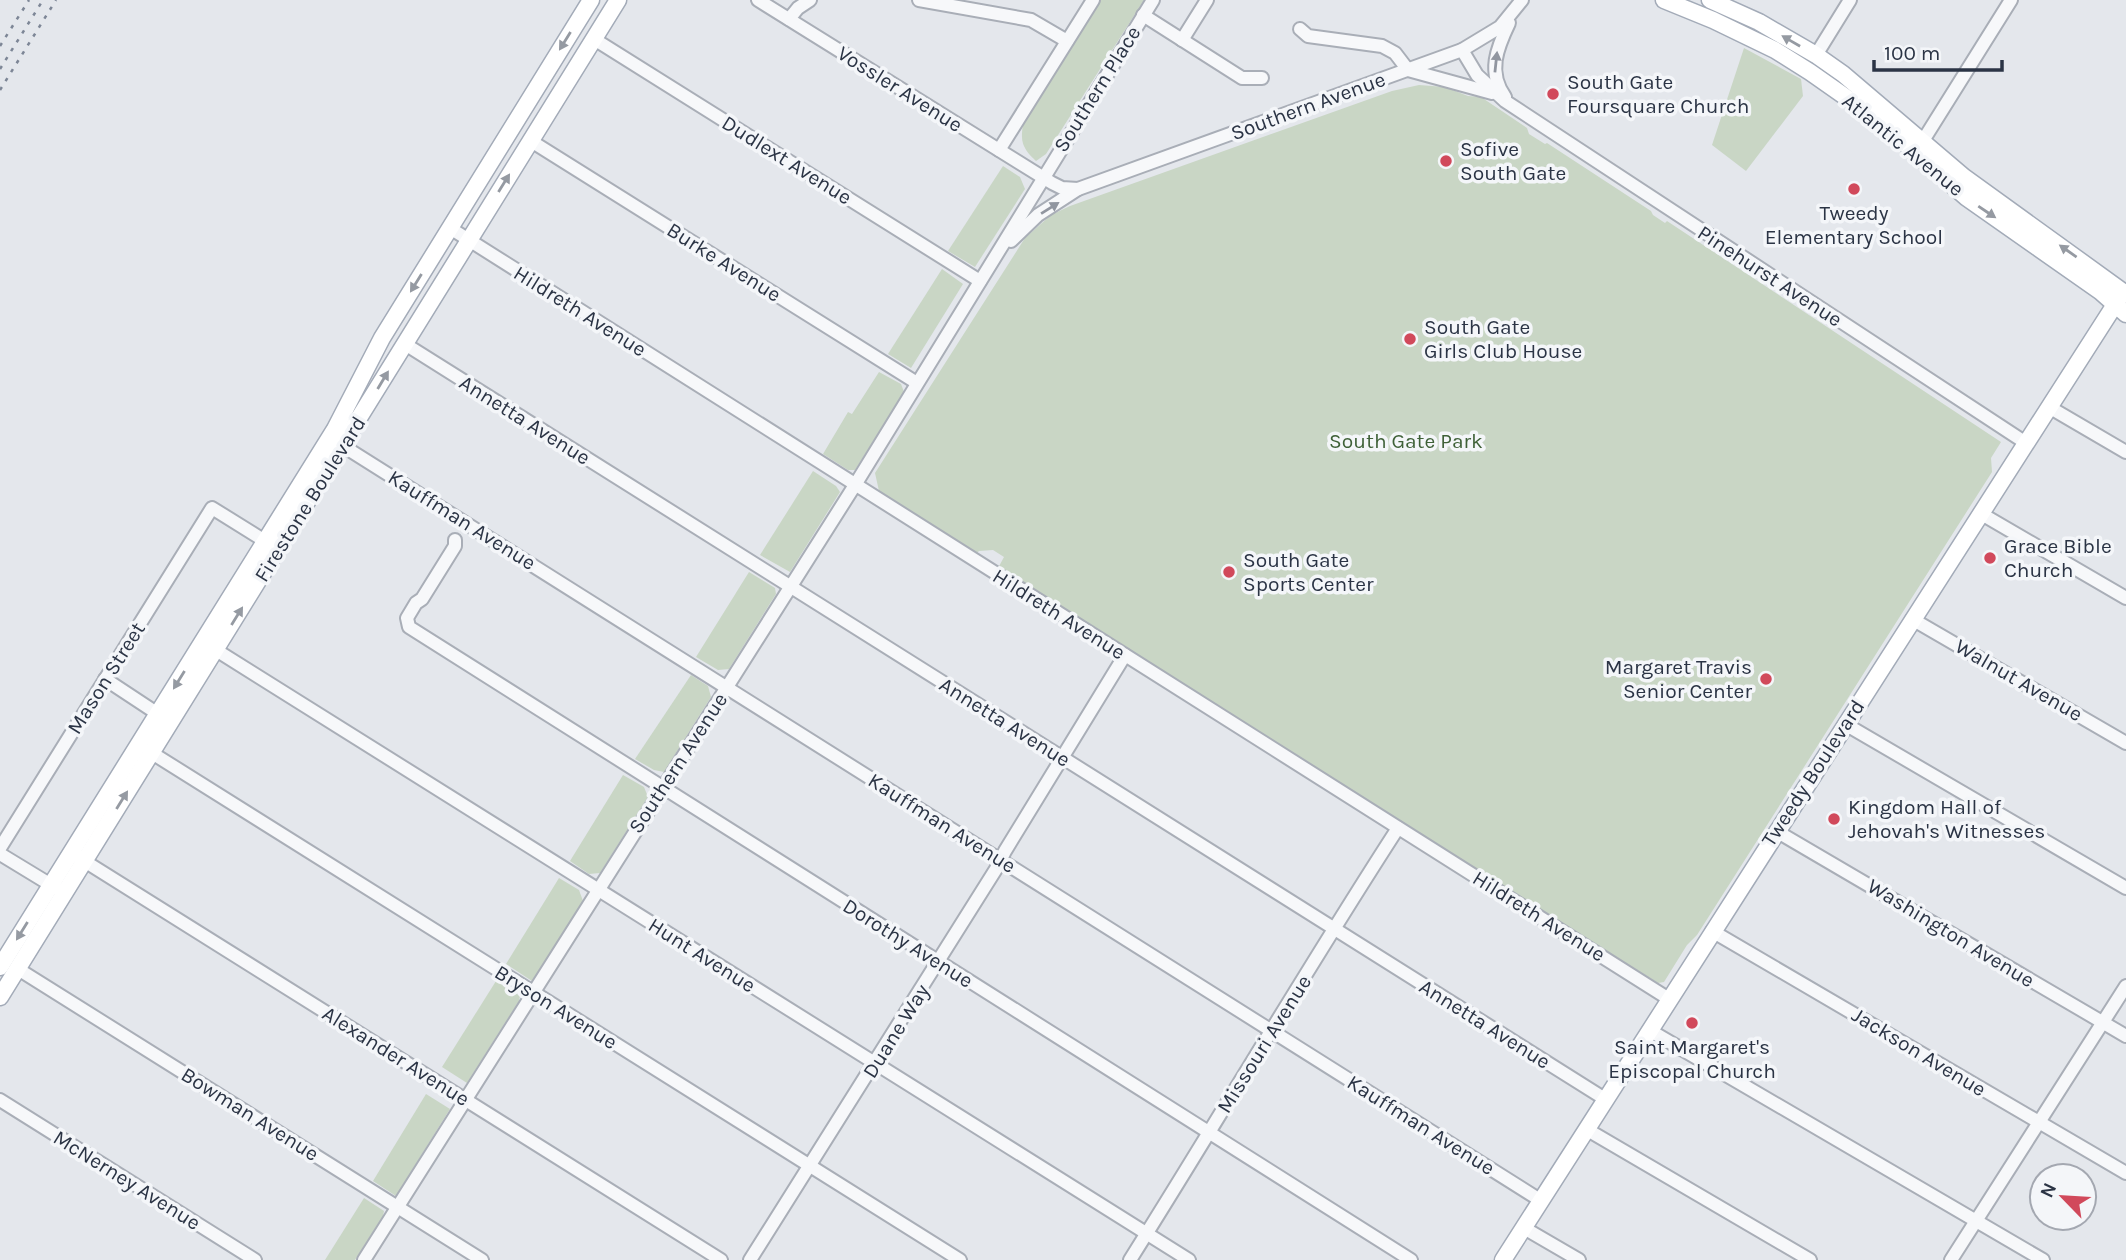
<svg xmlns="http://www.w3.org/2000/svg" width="2126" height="1260" viewBox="0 0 2126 1260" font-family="Karla,sans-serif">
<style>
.green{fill:#c9d6c5}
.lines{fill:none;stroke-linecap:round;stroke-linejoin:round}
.minor-casing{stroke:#a9aeb7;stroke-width:16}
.major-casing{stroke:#a3abb8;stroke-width:19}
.minor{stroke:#f7f8fa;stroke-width:12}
.major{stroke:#fff;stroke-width:16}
.rail{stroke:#7d8696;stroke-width:2.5;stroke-dasharray:3.5 7;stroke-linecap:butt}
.oneway{fill:#959aa2}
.oneway2{fill:#9196a0}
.poi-dot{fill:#d1495b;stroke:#f4f6f9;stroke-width:2.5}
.labels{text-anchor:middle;stroke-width:7;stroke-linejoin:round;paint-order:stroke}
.poi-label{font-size:21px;fill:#2b3445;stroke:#f4f6f9;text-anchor:start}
.street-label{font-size:21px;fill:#2b3445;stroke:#f4f6f9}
.park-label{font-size:21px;fill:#3f6138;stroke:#f4f6f9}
</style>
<rect width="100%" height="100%" fill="#e4e7ec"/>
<g class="green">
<path d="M1101,0H1144L1046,154L1036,161C1023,149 1020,142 1023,125Z"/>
<polygon points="1744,48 1801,79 1803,96 1746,171 1712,145"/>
<polygon points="1419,85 1445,87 1468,96 1481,97 1527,128 1529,134 1545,144 1547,143 1651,211 1653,215 1665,223 1667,221 1670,223 2001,442 1991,458 1992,472 1697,935 1687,945 1664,982 1658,983 997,570 1004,557 993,550 979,551 977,553 879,491 875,473 1025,238 1051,215 1070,206 1392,91"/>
<polygon points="1003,166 1020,177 1025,189 975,267 948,251"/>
<polygon points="942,269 963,284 911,368 888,354"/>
<polygon points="879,372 901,384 904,392 855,470 848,470 823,454 848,412 852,414"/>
<polygon points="813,471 836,486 840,492 790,572 760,555"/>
<polygon points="749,572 775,588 776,594 729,669 718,670 696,657"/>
<polygon points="691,675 708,686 711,697 664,772 654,770 635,759"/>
<polygon points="623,775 644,787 648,797 600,873 589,874 570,861"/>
<polygon points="559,878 579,890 583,901 532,981 506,964"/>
<polygon points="496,981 520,996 519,1001 467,1083 442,1067"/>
<polygon points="426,1094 450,1109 396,1196 373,1181"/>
<polygon points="364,1198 384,1211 383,1216 355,1260 325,1260"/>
</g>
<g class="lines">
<defs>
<g id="minor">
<polyline points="758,0 1052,183 1062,188 1078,189"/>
<polyline points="919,0 1031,20 1067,41"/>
<polyline points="1143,15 1242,78 1262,78"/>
<polyline points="789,19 798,8 810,0"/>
<polyline points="1300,29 1308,36 1382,46 1395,53 1408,70 1492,93"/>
<polyline points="594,39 980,281"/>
<polyline points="1182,40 1207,0"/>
<polyline points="1462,50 1477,75 1505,101 2026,443"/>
<polyline points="1816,55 1850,0"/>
<path d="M1505,97C1487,72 1497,48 1509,23"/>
<polyline points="531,141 917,383"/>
<polyline points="1919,147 2011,0"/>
<polyline points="999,150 1093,0"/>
<polyline points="450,228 1669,999"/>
<polyline points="1011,241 1038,215 1078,189 1462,50 1500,27 1522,0"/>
<polyline points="405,344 1605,1099"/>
<polyline points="2049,407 2126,452"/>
<polyline points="343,446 1540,1200"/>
<polyline points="1980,513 2126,598"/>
<polyline points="455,540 455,546 422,599 416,603 407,618 409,627 1411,1260"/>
<polyline points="1912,619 2126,743"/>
<polyline points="216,650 1189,1260"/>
<polyline points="105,679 158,714"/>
<polyline points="1845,724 2126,888"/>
<polyline points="152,753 960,1260"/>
<polyline points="1776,831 2126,1036"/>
<polyline points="0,848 212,508 265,541"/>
<polyline points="0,854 56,888"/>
<polyline points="78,857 721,1260"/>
<polyline points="1712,931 2126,1173"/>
<polyline points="18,969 482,1260"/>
<polyline points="1649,1030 2043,1260"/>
<polyline points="0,1100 255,1260"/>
<polyline points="1586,1129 1810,1260"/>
<polyline points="1524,1228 1579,1260"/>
<polyline points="364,1260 855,485 1153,0"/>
<polyline points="750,1260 996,869 1005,851 1125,655"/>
<path d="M1130,1260C1220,1117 1306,970 1398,828"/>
<polyline points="1951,1260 2126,986"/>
</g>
<g id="major">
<polyline points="1664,0 1713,20 1775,50 1810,72 1877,119 1967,198 2101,292 2126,314"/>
<polyline points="1710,0 1759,22 1816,55 1843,74 1964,177 2126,294"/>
<polyline points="0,967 335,429 382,338 591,0"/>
<polyline points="0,997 618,0"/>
<polyline points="1503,1260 2123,292"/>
</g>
</defs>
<use href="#minor" class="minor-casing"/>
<use href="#major" class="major-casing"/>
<use href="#minor" class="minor"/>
<use href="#major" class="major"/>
<g class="rail">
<polyline points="0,46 29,0"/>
<polyline points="0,69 43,0"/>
<polyline points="0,90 56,0"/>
</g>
</g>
<defs><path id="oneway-solid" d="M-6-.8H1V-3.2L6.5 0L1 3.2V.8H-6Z" transform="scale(1.75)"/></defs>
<g class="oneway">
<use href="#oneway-solid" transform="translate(565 41) rotate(122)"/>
<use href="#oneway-solid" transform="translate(1791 41) rotate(-150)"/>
<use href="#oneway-solid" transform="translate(504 183) rotate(-58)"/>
<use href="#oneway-solid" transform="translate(1987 212) rotate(34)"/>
<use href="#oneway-solid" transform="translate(2068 251) rotate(-145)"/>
<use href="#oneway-solid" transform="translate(416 283) rotate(122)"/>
<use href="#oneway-solid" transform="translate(383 380) rotate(-59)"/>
<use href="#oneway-solid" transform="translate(237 616) rotate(-58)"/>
<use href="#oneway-solid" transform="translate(179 680) rotate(122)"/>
<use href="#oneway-solid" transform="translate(122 800) rotate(-58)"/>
<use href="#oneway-solid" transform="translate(22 931) rotate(122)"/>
</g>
<g class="oneway2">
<use href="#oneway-solid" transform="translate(1496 62) rotate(-84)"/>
<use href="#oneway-solid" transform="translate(1050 208) rotate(-32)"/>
</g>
<g class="poi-dot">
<circle cx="1553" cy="94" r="7"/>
<circle cx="1446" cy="161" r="7"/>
<circle cx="1854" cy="189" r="7"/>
<circle cx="1410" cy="339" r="7"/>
<circle cx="1990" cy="558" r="7"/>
<circle cx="1229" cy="572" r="7"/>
<circle cx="1766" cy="679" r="7"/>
<circle cx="1834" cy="819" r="7"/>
<circle cx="1692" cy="1023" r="7"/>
</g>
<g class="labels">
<g class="poi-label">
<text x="1567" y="89">South Gate<tspan x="1567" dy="24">Foursquare Church</tspan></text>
<text x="1460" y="156">Sofive<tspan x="1460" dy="24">South Gate</tspan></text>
<text x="1854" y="220" text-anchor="middle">Tweedy<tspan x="1854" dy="24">Elementary School</tspan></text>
<text x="1424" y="334">South Gate<tspan x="1424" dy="24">Girls Club House</tspan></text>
<text x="2004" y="553">Grace Bible<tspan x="2004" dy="24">Church</tspan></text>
<text x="1243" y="567">South Gate<tspan x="1243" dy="24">Sports Center</tspan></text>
<text x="1752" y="674" text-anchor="end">Margaret Travis<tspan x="1752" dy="24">Senior Center</tspan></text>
<text x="1848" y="814">Kingdom Hall of<tspan x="1848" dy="24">Jehovah's Witnesses</tspan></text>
<text x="1692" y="1054" text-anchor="middle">Saint Margaret's<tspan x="1692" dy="24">Episcopal Church</tspan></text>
</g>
<g class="street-label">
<text transform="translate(900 89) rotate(32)" y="7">Vossler Avenue</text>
<text transform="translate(1097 89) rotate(-58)" y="7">Southern Place</text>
<text transform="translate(1308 106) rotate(-20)" y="7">Southern Avenue</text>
<text transform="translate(1903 145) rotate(39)" y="7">Atlantic Avenue</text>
<text transform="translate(787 160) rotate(32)" y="7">Dudlext Avenue</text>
<text transform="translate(724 262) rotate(32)" y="7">Burke Avenue</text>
<text transform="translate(1770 276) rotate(33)" y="7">Pinehurst Avenue</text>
<text transform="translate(580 311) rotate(32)" y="7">Hildreth Avenue</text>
<text transform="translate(525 420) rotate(32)" y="7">Annetta Avenue</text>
<text transform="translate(310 499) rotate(-58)" y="7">Firestone Boulevard</text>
<text transform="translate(462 520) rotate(32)" y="7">Kauffman Avenue</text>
<text transform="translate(1059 614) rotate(32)" y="7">Hildreth Avenue</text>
<text transform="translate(106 678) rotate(-58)" y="7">Mason Street</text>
<text transform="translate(2019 680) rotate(30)" y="7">Walnut Avenue</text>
<text transform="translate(1005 722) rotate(32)" y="7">Annetta Avenue</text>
<text transform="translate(678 763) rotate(-57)" y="7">Southern Avenue</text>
<text transform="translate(1813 773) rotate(-57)" y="7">Tweedy Boulevard</text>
<text transform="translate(942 823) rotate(32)" y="7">Kauffman Avenue</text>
<text transform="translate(1539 916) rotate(32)" y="7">Hildreth Avenue</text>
<text transform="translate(1951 933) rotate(31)" y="7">Washington Avenue</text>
<text transform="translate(908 943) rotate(32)" y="7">Dorothy Avenue</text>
<text transform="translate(702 955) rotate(32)" y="7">Hunt Avenue</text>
<text transform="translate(556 1007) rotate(32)" y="7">Bryson Avenue</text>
<text transform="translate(1485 1024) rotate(32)" y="7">Annetta Avenue</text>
<text transform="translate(896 1031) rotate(-58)" y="7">Duane Way</text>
<text transform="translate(1264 1044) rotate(-58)" y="7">Missouri Avenue</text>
<text transform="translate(1919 1052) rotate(31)" y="7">Jackson Avenue</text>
<text transform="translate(396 1056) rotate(32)" y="7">Alexander Avenue</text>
<text transform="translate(250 1114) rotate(32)" y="7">Bowman Avenue</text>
<text transform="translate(1421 1125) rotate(32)" y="7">Kauffman Avenue</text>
<text transform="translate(127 1180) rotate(32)" y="7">McNerney Avenue</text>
</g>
<g class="park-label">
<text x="1406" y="448">South Gate Park</text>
</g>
</g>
<g transform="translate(2063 1197) rotate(295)"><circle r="33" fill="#f4f6f9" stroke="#a4a8b1" stroke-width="2"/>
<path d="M0-5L12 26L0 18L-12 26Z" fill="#d1495b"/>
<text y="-10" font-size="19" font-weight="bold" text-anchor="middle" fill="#2b3445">N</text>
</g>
<path d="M1874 60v10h128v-10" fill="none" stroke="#2b3445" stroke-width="3.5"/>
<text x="1884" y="60" font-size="21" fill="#2b3445" stroke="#f4f6f9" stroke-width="5" paint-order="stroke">100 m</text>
</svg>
